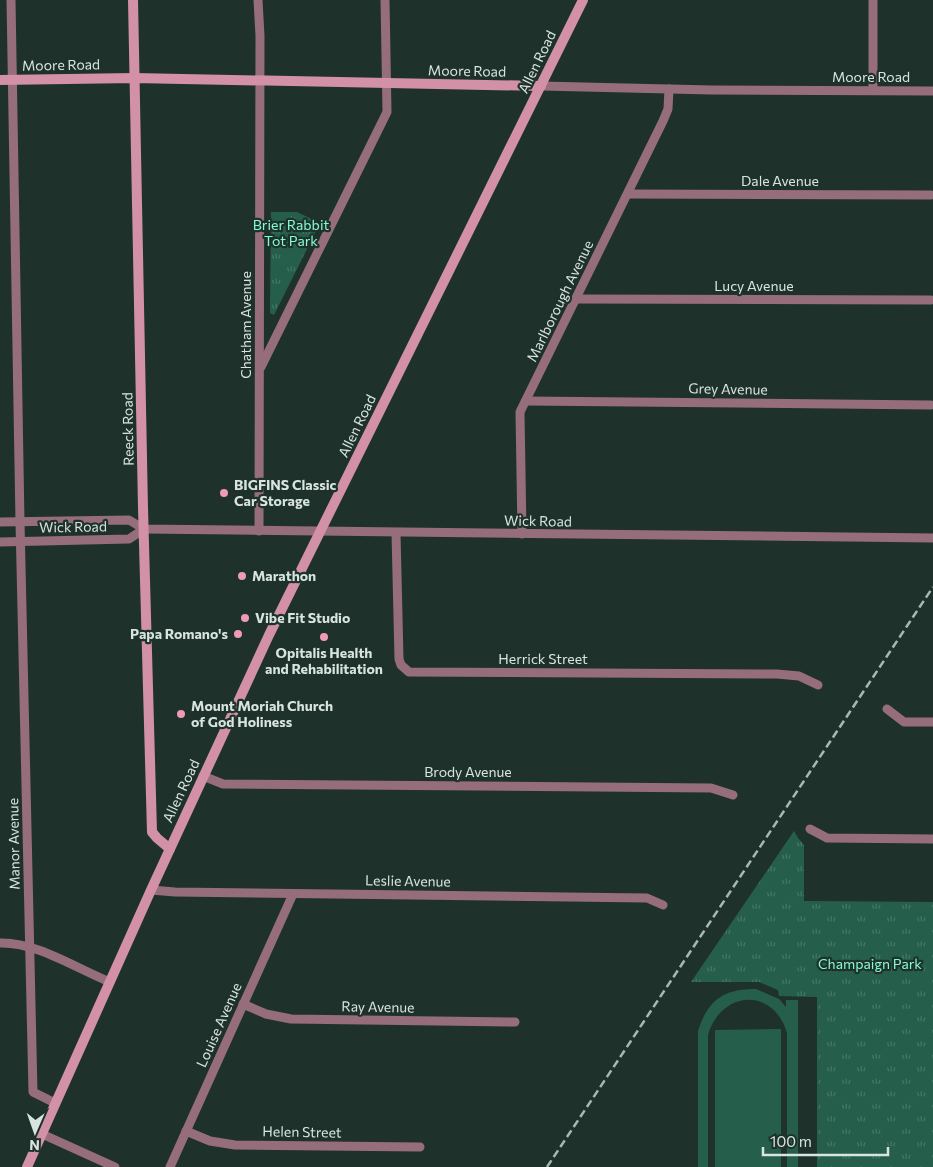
<svg xmlns="http://www.w3.org/2000/svg" width="933" height="1167" viewBox="0 0 933 1167" font-family="Commissioner,sans-serif">
<style>
.green{fill:#255f4c}
.park{fill:url(#park-tufts)}
.lines{fill:none;stroke-linecap:round;stroke-linejoin:round}
.street{stroke:#966d7b;stroke-width:9}
.secondary{stroke:#d291a7;stroke-width:10}
.rail{stroke:#a9b7b2;stroke-width:2.5;stroke-dasharray:8 4;stroke-linecap:butt}
.poi-dot{fill:#ef9ab8;stroke:#1e322b;stroke-width:2}
.labels{text-anchor:middle;stroke-width:4.5;stroke-linejoin:round;paint-order:stroke}
.street-label{font-size:14px;fill:#d8e4df;stroke:#1e322b}
.park-label{font-size:14px;fill:#85fbd3;stroke:#1e322b}
.poi-label{font-size:14px;font-weight:bold;fill:#d8e4df;stroke:#1e322b;text-anchor:start}
</style>
<defs>
<pattern id="park-tufts" width="24" height="20" patternUnits="userSpaceOnUse" patternTransform="scale(1.25)"><rect width="24" height="20" fill="#255f4c"/><path d="M3 7l-1-3M5 7V3M7 7l1-3M15 17l-1-3M17 17v-4M19 17l1-3" fill="none" stroke="#447665"/></pattern>
</defs>
<rect width="100%" height="100%" fill="#1e322b"/>
<g class="green">
<path d="M756,989L779,999L786,1007V1000H798V1167H787V1033C774,987 721,990 708,1035V1167H698V1031C708,1000 723,989 756,989Z"/>
<polygon points="781,1029 781,1167 715,1167 715,1030"/>
</g>
<g class="park">
<polygon points="271,212 297,212 320,223 274,315 270,313"/>
<polygon points="794,831 798,838 804,845 804,901 933,902 933,1167 817,1167 817,997 779,996 778,990 759,982 691,982"/>
</g>
<g class="lines">
<g class="street">
<polyline points="11,0 20,522 33,1092 55,1103"/>
<polyline points="258,0 260,36 259,531"/>
<polyline points="541,86 712,90 933,91"/>
<polyline points="873,90 873,0"/>
<polyline points="628,194 931,195"/>
<polyline points="576,299 931,300"/>
<polyline points="261,367 387,112 385,0"/>
<polyline points="526,401 931,405"/>
<polyline points="0,522 129,520 144,529 933,538"/>
<polyline points="396,533 399,659 401,665 409,672 777,674 799,676 818,685"/>
<polyline points="522,534 520,412 663,121 668,109 669,89"/>
<polyline points="0,542 129,539 144,529"/>
<polyline points="887,709 904,722 933,722"/>
<polyline points="203,776 223,784 711,788 733,795"/>
<polyline points="810,829 827,838 933,839"/>
<polyline points="151,890 175,892 647,898 663,905"/>
<path d="M0,943C37,942 75,968 110,982"/>
<polyline points="243,1004 266,1014 291,1019 515,1022"/>
<polyline points="186,1131 210,1141 235,1145 420,1147"/>
<polyline points="42,1134 115,1167"/>
<polyline points="170,1167 293,894"/>
</g>
<g class="secondary">
<polyline points="133,0 143,508 152,832 157,838 170,849"/>
<polyline points="0,80 134,78 541,86"/>
<polyline points="27,1167 151,890 269,635 583,0"/>
</g>
<polyline class="rail" points="547,1167 933,587"/>
</g>
<g class="poi-dot">
<circle cx="224" cy="493" r="5"/>
<circle cx="242" cy="576" r="5"/>
<circle cx="245" cy="618" r="5"/>
<circle cx="238" cy="634" r="5"/>
<circle cx="324" cy="637" r="5"/>
<circle cx="181" cy="714" r="5"/>
</g>
<g class="labels">
<g class="street-label">
<text transform="translate(537 62) rotate(-64)" y="5">Allen Road</text>
<text transform="translate(61 65) rotate(-1)" y="5">Moore Road</text>
<text transform="translate(467 71) rotate(1)" y="5">Moore Road</text>
<text x="871" y="82">Moore Road</text>
<text x="780" y="186">Dale Avenue</text>
<text x="754" y="291">Lucy Avenue</text>
<text transform="translate(560 301) rotate(-64)" y="5">Marlborough Avenue</text>
<text transform="translate(246 325) rotate(-90)" y="5">Chatham Avenue</text>
<text transform="translate(728 389) rotate(1)" y="5">Grey Avenue</text>
<text transform="translate(357 426) rotate(-64)" y="5">Allen Road</text>
<text transform="translate(128 429) rotate(-91)" y="5">Reeck Road</text>
<text transform="translate(538 521) rotate(1)" y="5">Wick Road</text>
<text transform="translate(73 527) rotate(-1)" y="5">Wick Road</text>
<text x="543" y="664">Herrick Street</text>
<text x="468" y="777">Brody Avenue</text>
<text transform="translate(181 791) rotate(-65)" y="5">Allen Road</text>
<text transform="translate(14 844) rotate(-91)" y="5">Manor Avenue</text>
<text transform="translate(408 881) rotate(1)" y="5">Leslie Avenue</text>
<text transform="translate(378 1007) rotate(1)" y="5">Ray Avenue</text>
<text transform="translate(219 1025) rotate(-66)" y="5">Louise Avenue</text>
<text transform="translate(302 1132) rotate(1)" y="5">Helen Street</text>
</g>
<g class="park-label">
<text x="291" y="230">Brier Rabbit<tspan x="291" dy="16">Tot Park</tspan></text>
<text x="870" y="969">Champaign Park</text>
</g>
<g class="poi-label">
<text x="234" y="490">BIGFINS Classic<tspan x="234" dy="16">Car Storage</tspan></text>
<text x="252" y="581">Marathon</text>
<text x="255" y="623">Vibe Fit Studio</text>
<text x="228" y="639" text-anchor="end">Papa Romano's</text>
<text x="324" y="658" text-anchor="middle">Opitalis Health<tspan x="324" dy="16">and Rehabilitation</tspan></text>
<text x="191" y="711">Mount Moriah Church<tspan x="191" dy="16">of God Holiness</tspan></text>
</g>
</g>
<g transform="translate(35 1132) rotate(182)" stroke="#1e322b" stroke-width="4" paint-order="stroke">
<path d="M0-4L9 19L0 12L-9 19Z" fill="#d8e4df"/>
<text y="-8" font-size="14" font-weight="bold" text-anchor="middle" fill="#d8e4df">N</text>
</g>
<path d="M763 1147v8h125v-8" fill="none" stroke="#d8e4df" stroke-width="2.5"/>
<text x="770" y="1147" font-size="15" fill="#d8e4df" stroke="#1e322b" stroke-width="4" paint-order="stroke">100 m</text>
</svg>
